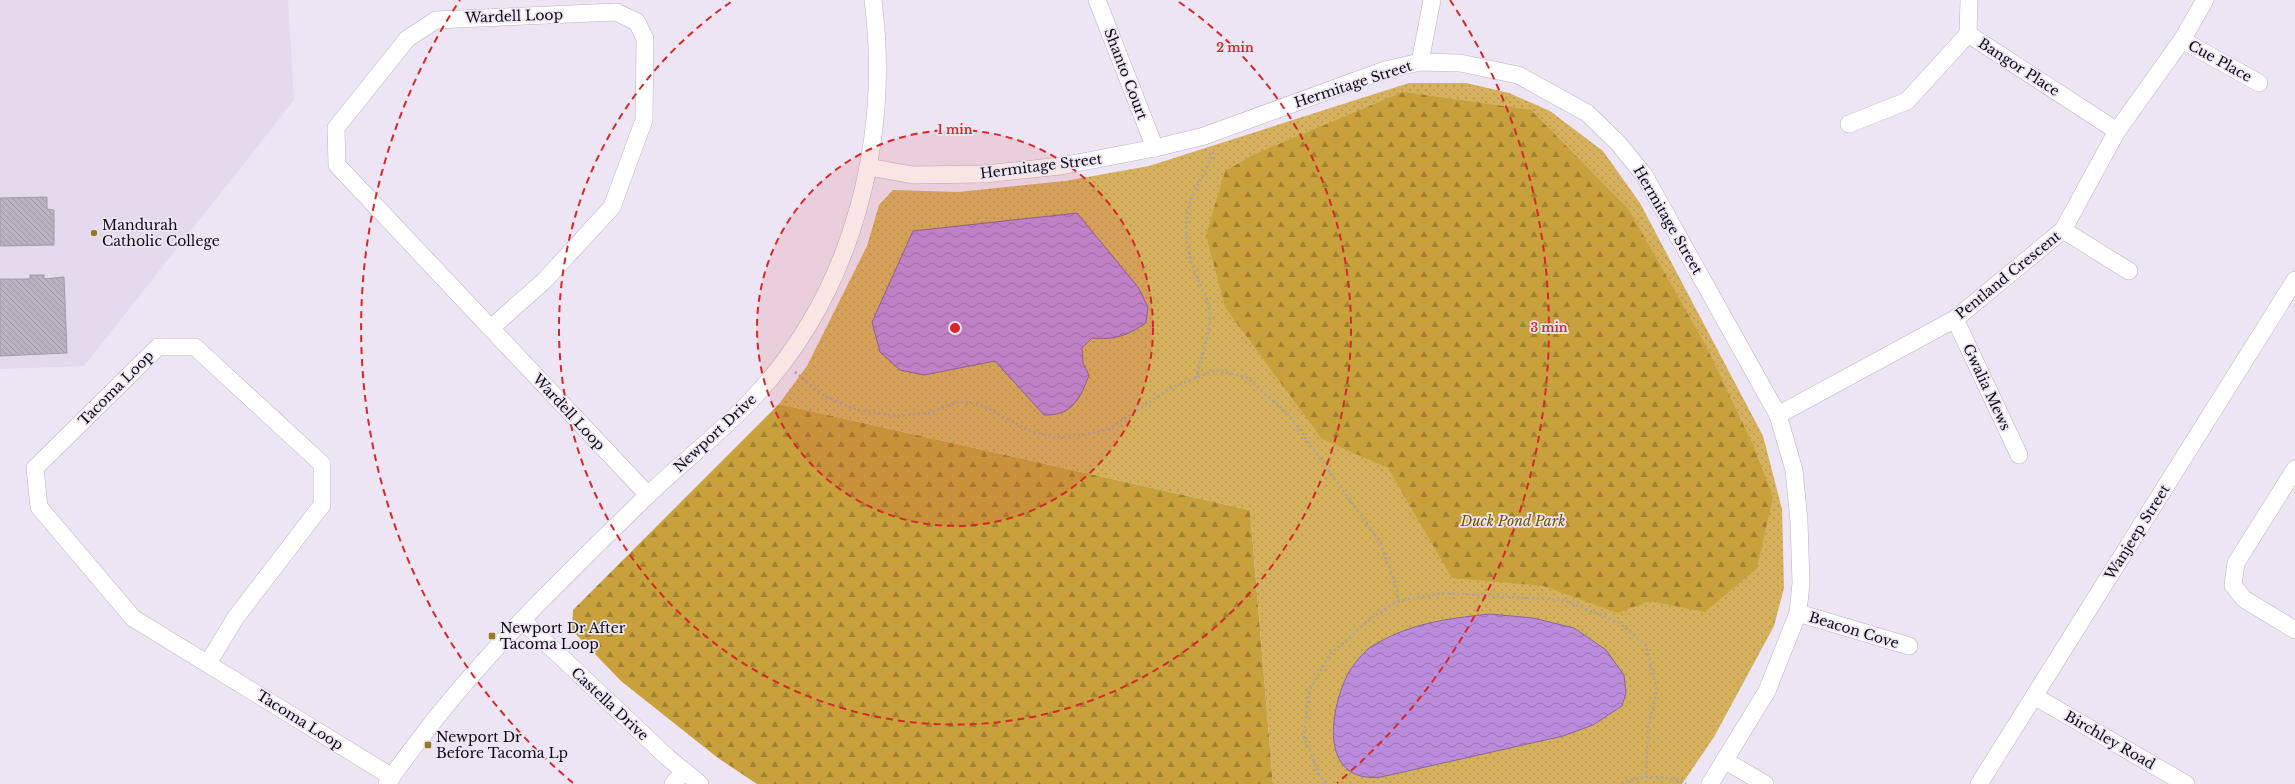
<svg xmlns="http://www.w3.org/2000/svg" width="2295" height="784" viewBox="0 0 2295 784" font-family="'Libre Baskerville',serif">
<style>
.built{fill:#e5d9ee}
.grass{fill:url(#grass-dots)}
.forest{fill:url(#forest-firs)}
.water{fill:url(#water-waves);stroke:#88669f}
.building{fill:url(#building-back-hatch);stroke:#a29aa8}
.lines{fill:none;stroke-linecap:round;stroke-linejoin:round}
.minor-casing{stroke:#bbb3c1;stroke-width:18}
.path{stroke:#a8a2ae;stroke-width:2.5;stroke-dasharray:2 3;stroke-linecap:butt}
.minor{stroke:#fff;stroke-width:17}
.ring{fill:none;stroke:#d62828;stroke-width:2;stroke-dasharray:7 5}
.poi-dot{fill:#9a7923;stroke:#ede5f4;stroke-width:1.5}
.labels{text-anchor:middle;stroke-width:3.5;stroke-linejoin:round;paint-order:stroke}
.street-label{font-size:14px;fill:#0f0c11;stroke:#ede5f4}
.poi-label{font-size:14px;fill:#0f0c11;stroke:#ede5f4;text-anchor:start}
.park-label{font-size:14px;font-style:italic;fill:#6e5303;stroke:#ede5f4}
.centre{fill:#d62828;stroke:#ede5f4;stroke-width:2}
.ring-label{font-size:12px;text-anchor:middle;font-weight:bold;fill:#d62828;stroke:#ede5f4;stroke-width:3.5;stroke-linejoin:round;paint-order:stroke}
</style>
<defs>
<pattern id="grass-dots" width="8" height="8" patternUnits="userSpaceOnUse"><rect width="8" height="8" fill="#d5b15e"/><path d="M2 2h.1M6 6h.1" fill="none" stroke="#b69751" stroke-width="1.8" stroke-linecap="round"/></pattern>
<pattern id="forest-firs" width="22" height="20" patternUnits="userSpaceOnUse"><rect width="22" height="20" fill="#c8a03c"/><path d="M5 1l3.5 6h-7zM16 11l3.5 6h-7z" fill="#a18131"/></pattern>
<pattern id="water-waves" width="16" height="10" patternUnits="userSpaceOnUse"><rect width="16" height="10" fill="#bc8cdc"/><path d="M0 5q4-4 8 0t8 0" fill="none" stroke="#9771b1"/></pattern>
<pattern id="building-back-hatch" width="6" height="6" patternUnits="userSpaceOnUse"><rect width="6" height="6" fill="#bab2c0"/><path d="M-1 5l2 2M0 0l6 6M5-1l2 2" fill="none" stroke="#9f98a4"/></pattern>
</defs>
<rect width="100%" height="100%" fill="#ede5f4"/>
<polygon class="built" points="0,0 288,0 294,100 84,366 0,369"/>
<polygon class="grass" points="1409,83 1466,83 1509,93 1550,111 1603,151 1640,203 1763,436 1782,509 1784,588 1774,626 1714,737 1682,784 1273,784 1250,510 779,404 807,366 867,246 879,205 893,190 958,192 1065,181 1149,166"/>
<g class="forest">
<polygon points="1403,92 1531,110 1629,210 1706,346 1753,445 1773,497 1757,568 1705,612 1649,601 1618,613 1543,586 1452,578 1388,468 1322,439 1225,307 1206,235 1225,171 1255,154"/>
<polygon points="779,404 1250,510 1273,784 757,784 718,758 621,681 572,630 573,610"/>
</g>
<g class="water">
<path d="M1077,213L1138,287L1148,307L1146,323C1126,336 1115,340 1092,338L1082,348L1083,363L1089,375C1080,399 1072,416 1044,415L995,361L924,375L900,370L880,352L872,322L913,231Z"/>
<path d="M1490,614L1533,618L1574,628L1606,650L1624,675L1626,693L1622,706L1593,725L1563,736L1381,777C1317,784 1330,707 1349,672C1354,664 1362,654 1369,648C1373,645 1380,642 1385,639C1418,622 1453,618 1490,614Z"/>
</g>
<g class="building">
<polygon points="47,197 47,209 54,210 54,245 0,246 0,198"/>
<polygon points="30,275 44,275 44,279 64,277 67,353 0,356 0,279 30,279"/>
</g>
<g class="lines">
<defs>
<g id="minor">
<polyline points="1097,0 1155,148"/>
<polyline points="1968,34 1969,0"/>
<polyline points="2182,40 2259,83"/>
<polyline points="1420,62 1432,0"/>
<polyline points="1849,124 1907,101 1968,34 2117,131"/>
<polyline points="868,167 913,175 984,174 1061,166 1155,148 1204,136 1385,70 1420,62 1460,63 1518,75 1587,113 1618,143 1644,175 1778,415 1794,470 1799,521 1801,583 1798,613 1767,691 1710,784"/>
<polyline points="2063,230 2129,271"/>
<polyline points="1955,319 2019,455"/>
<polyline points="491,328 544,281 612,207 644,120 645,39 637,22 616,12 436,20 407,39 336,128 337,165 648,495"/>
<polyline points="1778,415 1955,319 2063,230 2117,131 2182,40 2205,0"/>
<polyline points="2295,469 2236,563 2233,585 2244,599 2295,630"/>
<polyline points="1798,613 1909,646"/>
<polyline points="522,620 667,757 700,784"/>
<polyline points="208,663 236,617 322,505 322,464 195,347 158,347 35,468 39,507 133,618 392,777"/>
<polyline points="2034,696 2186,784"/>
<polyline points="1724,760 1765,784"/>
<path d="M387,784C402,761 420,739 436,718C499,639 573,568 646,497C682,462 722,432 756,395C853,290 891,140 873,0"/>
<polyline points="673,784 684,771"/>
<polyline points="1979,784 2295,280"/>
</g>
</defs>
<use href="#minor" class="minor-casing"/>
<g class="path">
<polyline points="795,372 826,397 857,410 896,416 929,413 957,402 980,404 1030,431 1055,437 1084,435 1109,429 1169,389 1215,370 1246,377 1289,415 1380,542 1396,586 1398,601 1374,616 1330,654 1309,691 1304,736 1319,774 1326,784"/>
<path d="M1196,378C1200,363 1211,328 1210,315C1208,294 1197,282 1192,264C1187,248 1185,231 1187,215C1190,192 1206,174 1213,153L1211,151"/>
<polyline points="1398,601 1443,593 1563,600 1618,622 1646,645 1657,690 1648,729 1646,777"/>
<path d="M1622,784C1639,774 1669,775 1686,784"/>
</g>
<use href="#minor" class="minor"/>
</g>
<circle cx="955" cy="328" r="198" fill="#d62828" fill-opacity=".12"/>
<g class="ring">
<circle cx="955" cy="328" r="198"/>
<path d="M1179 2A396 396 0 1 1 731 2"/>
<path d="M573 783A594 594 0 0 1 460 0M1450 0A594 594 0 0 1 1337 783"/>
</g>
<g class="poi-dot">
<circle cx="94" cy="233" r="4"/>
<rect x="488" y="632" width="8" height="8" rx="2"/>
<rect x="424" y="741" width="8" height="8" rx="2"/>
</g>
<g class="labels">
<g class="street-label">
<text transform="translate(514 16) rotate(-2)" y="5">Wardell Loop</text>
<text transform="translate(2220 61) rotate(29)" y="5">Cue Place</text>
<text transform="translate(2019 67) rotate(33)" y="5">Bangor Place</text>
<text transform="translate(1126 74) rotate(69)" y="5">Shanto Court</text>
<text transform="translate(1353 84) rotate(-18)" y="5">Hermitage Street</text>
<text transform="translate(1041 166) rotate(-7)" y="5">Hermitage Street</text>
<text transform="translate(1668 220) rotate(60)" y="5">Hermitage Street</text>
<text transform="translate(2008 275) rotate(-39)" y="5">Pentland Crescent</text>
<text transform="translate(1987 387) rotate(65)" y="5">Gwalia Mews</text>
<text transform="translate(116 388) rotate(-45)" y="5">Tacoma Loop</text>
<text transform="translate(569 412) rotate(47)" y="5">Wardell Loop</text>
<text transform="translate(715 433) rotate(-43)" y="5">Newport Drive</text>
<text transform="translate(2137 532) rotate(-58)" y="5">Wanjeep Street</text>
<text transform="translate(1854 630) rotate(17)" y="5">Beacon Cove</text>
<text transform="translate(610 704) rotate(43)" y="5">Castella Drive</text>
<text transform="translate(300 720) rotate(32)" y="5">Tacoma Loop</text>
<text transform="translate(2110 740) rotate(30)" y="5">Birchley Road</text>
</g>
<g class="poi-label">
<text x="102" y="230">Mandurah<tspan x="102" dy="16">Catholic College</tspan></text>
<text x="500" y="633">Newport Dr After<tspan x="500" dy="16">Tacoma Loop</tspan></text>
<text x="436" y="742">Newport Dr<tspan x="436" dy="16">Before Tacoma Lp</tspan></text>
</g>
<g class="park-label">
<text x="1513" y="526">Duck Pond Park</text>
</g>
</g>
<circle cx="955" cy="328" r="6" class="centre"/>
<g class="ring-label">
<text x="1235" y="52">2 min</text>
<text x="955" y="134">1 min</text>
<text x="1549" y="332">3 min</text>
</g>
</svg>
